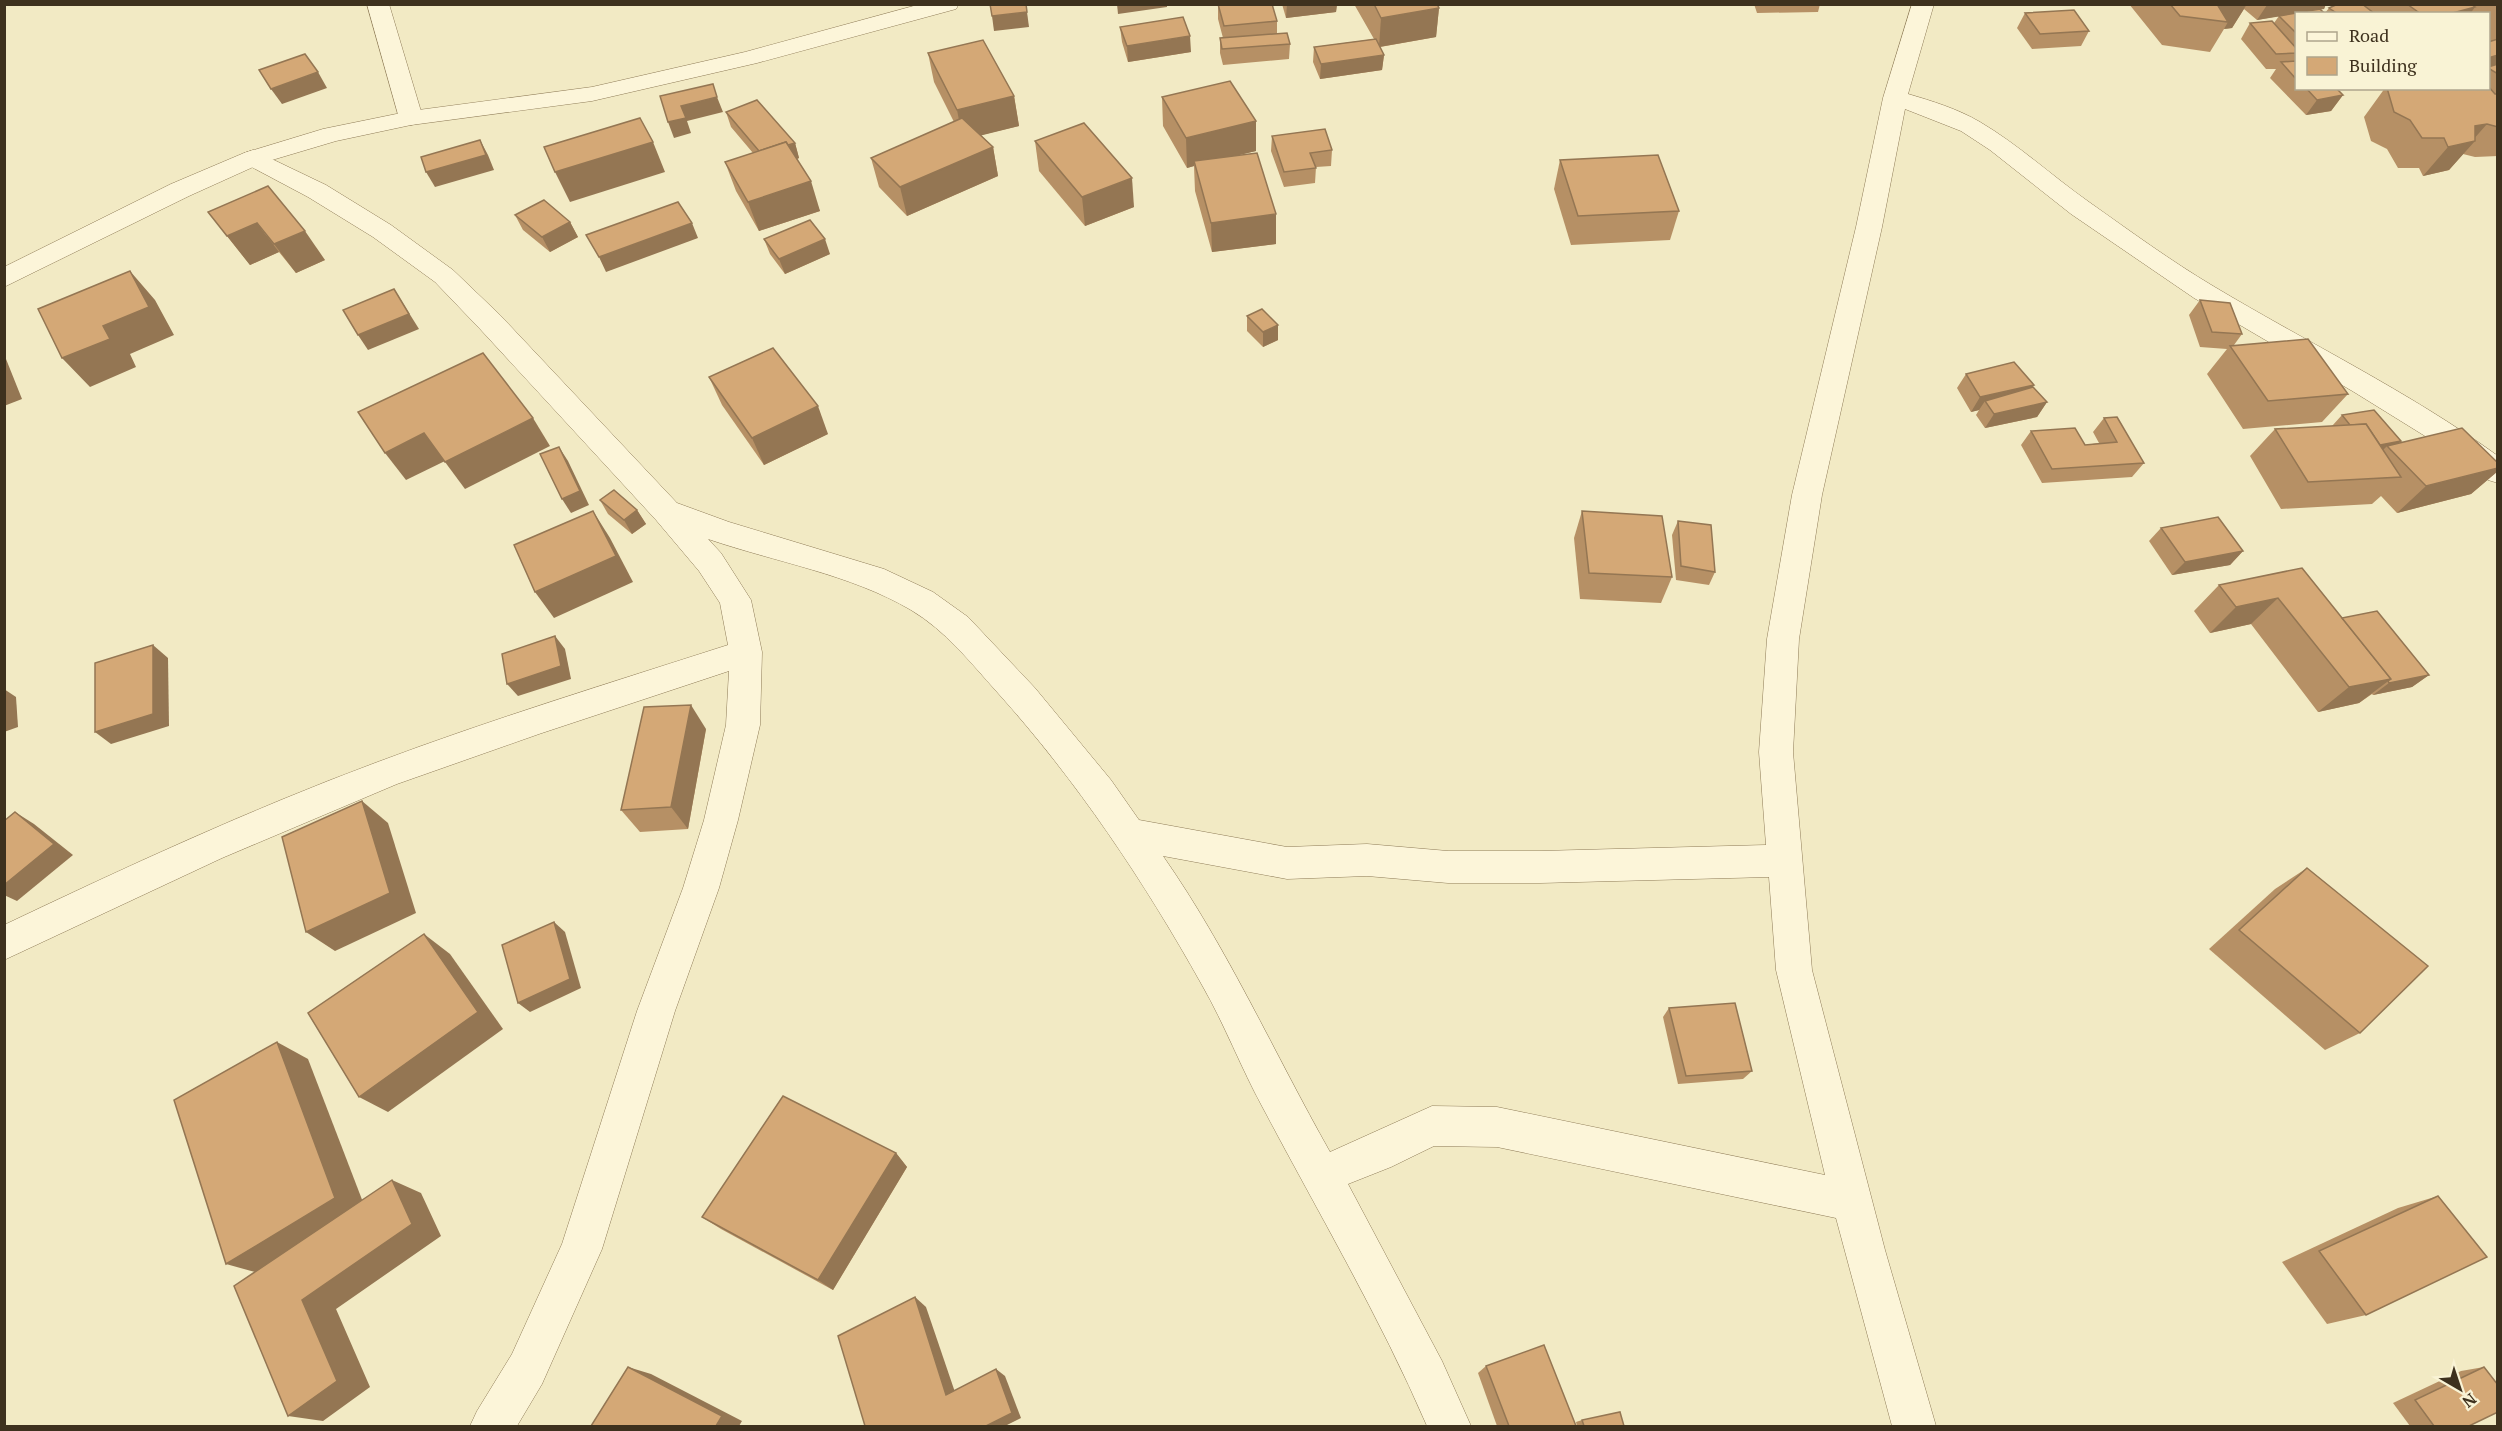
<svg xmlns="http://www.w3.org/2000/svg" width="2502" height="1431" viewBox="0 0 2502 1431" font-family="'PT Serif',serif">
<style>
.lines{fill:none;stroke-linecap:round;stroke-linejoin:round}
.minor-casing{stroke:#8f7c58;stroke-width:1}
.tertiary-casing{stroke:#8f7c58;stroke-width:1}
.minor{fill:#fcf5d9;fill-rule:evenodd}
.tertiary{fill:#fcf5d9;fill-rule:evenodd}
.wall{fill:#b69065}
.shaded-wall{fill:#947653}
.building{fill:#d4a876;stroke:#947653;stroke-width:1.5}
</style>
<rect width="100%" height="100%" fill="#f2eac4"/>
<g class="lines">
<defs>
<g id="minor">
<polygon points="367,4 389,4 423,118 419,123 411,125 403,123 399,118"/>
<path d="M1912,4H1934L1908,94C1932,101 1958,109 1980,122C2019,145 2052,176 2089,202C2130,231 2171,261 2213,286C2308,343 2408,391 2498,456V483L2488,480L2446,449L2354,392L2194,298L2071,214L1990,150L1961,131L1905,109L1882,227L1822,495L1799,639L1793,752L1812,970L1885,1250L1936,1426H1892L1836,1218L1497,1147L1434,1146L1391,1167L1348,1184L1442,1361L1471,1426H1427C1380,1317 1319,1214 1263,1108C1241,1068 1225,1025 1202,985C1144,881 1077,781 997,692C970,662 946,631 911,610C850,574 775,562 708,539L721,553L751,600L762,652L760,725L738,820L719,888L675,1011L602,1249L542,1384L517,1426H470L477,1411L512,1354L562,1244L637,1011L683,888L704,820L726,725L729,671L539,734L397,784L222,858L4,960V925C126,867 249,810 375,763C492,719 610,683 728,645L720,603L699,571L656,520L480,329L435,282L373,237L308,197L244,163L241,158L244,153L253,150L326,185L391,225L453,270L500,315L677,503L729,522L884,569L933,592L968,617L1035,688L1111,780L1139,820L1287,847L1367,844L1448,851H1540L1766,845L1759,752L1767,639L1792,495L1856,227L1883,98ZM1163,856L1287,879L1367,876L1448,883H1540L1769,877L1776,970L1825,1175L1497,1107L1432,1106L1330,1152C1274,1053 1228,949 1163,856Z"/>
</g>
<polygon id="tertiary" points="921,4 959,4 956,9 757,63 592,101 411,125 336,141 262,163 189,196 4,287 4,267 171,184 244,153 323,129 411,111 592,87 745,52"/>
</defs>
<use href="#minor" class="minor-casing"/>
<use href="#tertiary" class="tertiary-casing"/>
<use href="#minor" class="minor"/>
<use href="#tertiary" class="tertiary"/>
</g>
<g class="wall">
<polygon points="1218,4 1277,21 1277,33 1290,44 1289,59 1223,65 1220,53 1220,38 1223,38 1218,19"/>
<polygon points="1282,4 1337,4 1336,12 1286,18"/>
<polygon points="1354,4 1437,4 1439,8 1436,37 1380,47 1384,55 1382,70 1320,79 1313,62 1314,47 1374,39"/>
<polygon points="1754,4 1820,4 1818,12 1757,13"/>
<polygon points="2129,4 2326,4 2324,9 2320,9 2325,13 2329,8 2338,4 2498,4 2498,156 2475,157 2463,154 2449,170 2423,176 2419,168 2398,168 2387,149 2371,141 2364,117 2385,88 2488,88 2488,14 2296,14 2296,88 2336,88 2343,95 2331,111 2306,115 2270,78 2276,69 2266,69 2241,39 2250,23 2274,23 2279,16 2257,20 2244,9 2232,28 2224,29 2210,52 2162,45"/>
<polygon points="2025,13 2089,31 2081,46 2032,49 2017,28"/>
<polygon points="1120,27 1191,52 1128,62 1122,42"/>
<polygon points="928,53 1014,96 1019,126 981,135 993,147 998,176 907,216 879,187 871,158 954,122 934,82"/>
<polygon points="1162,97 1256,121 1256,151 1233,156 1276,244 1212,252 1195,191 1194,166 1187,168 1163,126"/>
<polygon points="726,112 795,143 799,158 797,159 820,211 759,231 736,191 725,162 753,153 731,127"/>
<polygon points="1272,136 1332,150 1331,166 1316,167 1315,183 1284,187 1271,151"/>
<polygon points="1035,141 1134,207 1085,226 1039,171"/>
<polygon points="1560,160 1679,211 1670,240 1571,245 1554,189"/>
<polygon points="208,212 325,260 296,273 279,252 250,265"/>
<polygon points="515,215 570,222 578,237 550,252 523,230"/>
<polygon points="764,239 830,254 785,274 770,254"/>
<polygon points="2200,300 2242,334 2234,345 2348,394 2322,422 2243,429 2207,374 2227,349 2200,347 2189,315"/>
<polygon points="1247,316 1278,340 1263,347 1247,331"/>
<polygon points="1966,374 2034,385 2031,388 2047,402 2037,417 1985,428 1976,415 1979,410 1971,412 1957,388"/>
<polygon points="709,377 828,434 764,465 722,405"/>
<polygon points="2342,415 2401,441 2399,443 2498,463 2498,471 2471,494 2397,513 2381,496 2372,504 2281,509 2250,456 2275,429 2332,426"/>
<polygon points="2104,418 2144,463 2132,477 2042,483 2021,445 2031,431 2085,445 2099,443 2093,432"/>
<polygon points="600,500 637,510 646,524 632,534 608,514"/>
<polygon points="1582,511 1672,577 1661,603 1580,599 1574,538"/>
<polygon points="1678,521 1715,572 1709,585 1676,580 1672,535"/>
<polygon points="2161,528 2243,551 2230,565 2172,575 2149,541"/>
<polygon points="2302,568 2342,618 2429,675 2412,687 2373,695 2372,694 2359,703 2318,712 2251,624 2210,633 2194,611 2219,585"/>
<polygon points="706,729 688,829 640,832 621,810"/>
<polygon points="2307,868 2360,1033 2325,1050 2209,949 2275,889"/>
<polygon points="1669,1008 1752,1071 1743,1079 1678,1084 1663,1017"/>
<polygon points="896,1153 907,1167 833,1290 721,1229 702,1217"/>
<polygon points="2438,1196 2366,1315 2327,1324 2282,1262 2398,1208"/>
<polygon points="1486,1366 1576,1426 1497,1426 1478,1373"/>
<polygon points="2484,1367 2469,1426 2410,1426 2393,1403 2461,1371"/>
<polygon points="1582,1420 1624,1426 1577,1426 1576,1422"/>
</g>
<g class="shaded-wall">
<polygon points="1117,4 1167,4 1167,7 1118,14"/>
<polygon points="1287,4 1337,4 1336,12 1286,18"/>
<polygon points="2215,4 2247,4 2232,28 2224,29 2228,22"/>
<polygon points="2326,4 2324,9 2257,20 2267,5"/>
<polygon points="2475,7 2470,14 2449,14"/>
<polygon points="1439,8 1436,37 1379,47 1381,18"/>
<polygon points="1027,12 1029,27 994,31 992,16"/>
<polygon points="1190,36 1191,52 1128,62 1127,46"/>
<polygon points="1384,55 1382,70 1320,79 1321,64"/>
<polygon points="2498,55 2498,63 2493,69 2488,68 2488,58"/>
<polygon points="318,72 327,88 282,104 271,89"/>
<polygon points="2343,95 2331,111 2306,115 2317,100"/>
<polygon points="1014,96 1019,126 963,140 957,110"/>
<polygon points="717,97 723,112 687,121 691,133 674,138 668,122 681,106"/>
<polygon points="1256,121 1256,151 1195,166 1194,161 1194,166 1187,168 1186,138"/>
<polygon points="2487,124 2472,141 2475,141 2449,170 2423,176 2448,147 2475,126"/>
<polygon points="480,140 488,155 494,170 435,187 426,172"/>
<polygon points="653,142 665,172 570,202 555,172"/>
<polygon points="795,143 799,158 768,171 763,156"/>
<polygon points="993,147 998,176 907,216 900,187"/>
<polygon points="1132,178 1134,207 1085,226 1082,197"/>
<polygon points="811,181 820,211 759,231 748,202"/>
<polygon points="1276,214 1276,244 1212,252 1211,223"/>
<polygon points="570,222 578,237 550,252 542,237"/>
<polygon points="257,223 279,252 250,265 227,236"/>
<polygon points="692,223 698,238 606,272 599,257"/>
<polygon points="305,231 325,260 296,273 274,244"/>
<polygon points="825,239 830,254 785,274 779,259"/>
<polygon points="130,271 155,300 174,335 130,354 136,367 90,387 62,358 103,326"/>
<polygon points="394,289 419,329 368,350 358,335"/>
<polygon points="1278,325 1278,340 1263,347 1263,332"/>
<polygon points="4,354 22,399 4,406"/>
<polygon points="2034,385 2024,399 1985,401 1979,410 1971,412 1980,397"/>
<polygon points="2047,402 2037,417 1985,428 1994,414"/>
<polygon points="818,406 828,434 764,465 752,438"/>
<polygon points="533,418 550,446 465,489 445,462"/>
<polygon points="424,433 445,461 406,480 385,453"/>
<polygon points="2401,441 2391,451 2387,446 2376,457 2369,447"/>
<polygon points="559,447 568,461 589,505 571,513 562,499"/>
<polygon points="2498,468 2498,471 2471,494 2397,513 2426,486"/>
<polygon points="637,510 646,524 632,534 624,520"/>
<polygon points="593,511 610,538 633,582 554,618 535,592"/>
<polygon points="2243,551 2230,565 2172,575 2185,562"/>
<polygon points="2278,598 2251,624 2210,633 2236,607"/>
<polygon points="555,636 565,649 571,679 518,696 507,684"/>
<polygon points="153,645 168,658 169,726 111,744 95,732"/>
<polygon points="2429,675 2412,687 2373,695 2389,683"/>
<polygon points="2391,679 2359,703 2318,712 2349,687"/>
<polygon points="4,689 16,697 18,727 4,732"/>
<polygon points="691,705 706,729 688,829 671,807"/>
<polygon points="362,801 388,823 416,913 335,951 306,932"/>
<polygon points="15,812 34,824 73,855 17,901 4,895 4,885"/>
<polygon points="554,922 565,932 581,988 530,1012 518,1003"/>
<polygon points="424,934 450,954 503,1029 388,1112 359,1097"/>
<polygon points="277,1042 308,1059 366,1210 262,1274 226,1264"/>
<polygon points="896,1153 907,1167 833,1290 818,1280"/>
<polygon points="392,1180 421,1193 441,1236 336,1309 370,1387 323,1421 288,1416 302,1300"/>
<polygon points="915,1297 926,1307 958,1401 946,1395"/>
<polygon points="628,1367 651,1374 742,1421 739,1426 716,1426"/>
<polygon points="996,1369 1005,1376 1021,1418 1005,1426 986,1426"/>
</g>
<g class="building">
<polygon points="990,4 1026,4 1027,12 992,16"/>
<polygon points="1218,4 1272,4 1277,21 1224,26"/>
<polygon points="1374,4 1437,4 1439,8 1381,18"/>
<polygon points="2170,4 2217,4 2228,22 2180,16"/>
<polygon points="2338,4 2362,4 2375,14 2338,14 2329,8"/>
<polygon points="2407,4 2471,4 2475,7 2449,14 2421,14"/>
<polygon points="2320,9 2325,14 2296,14 2296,33 2279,16"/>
<polygon points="2074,10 2089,31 2040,34 2025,13"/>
<polygon points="1183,17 1190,36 1127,46 1120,27"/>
<polygon points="2272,21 2296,48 2296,53 2276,54 2250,23"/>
<polygon points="1287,33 1290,44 1222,49 1220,38"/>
<polygon points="1376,39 1384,55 1321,64 1314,47"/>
<polygon points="2498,39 2498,55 2488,58 2488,42"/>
<polygon points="983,40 1014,96 957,110 928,53"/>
<polygon points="305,54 318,72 271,89 259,70"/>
<polygon points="2296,61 2296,79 2281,62"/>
<polygon points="2498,64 2498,74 2488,68 2488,67"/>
<polygon points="1230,81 1256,121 1186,138 1162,97"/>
<polygon points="713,84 717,97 681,106 686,118 668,122 660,96"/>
<polygon points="2488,86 2495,94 2498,94 2498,127 2487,124 2475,126 2475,141 2448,147 2444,138 2422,138 2410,120 2394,112 2387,88 2488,88"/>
<polygon points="2306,88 2336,88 2343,95 2317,100"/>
<polygon points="757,100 795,143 788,145 786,142 759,151 726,112"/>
<polygon points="640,118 653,142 555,172 544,147"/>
<polygon points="962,118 993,147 900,187 871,158"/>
<polygon points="1084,123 1132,178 1082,197 1035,141"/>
<polygon points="1325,129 1332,150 1310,153 1316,168 1284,172 1272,136"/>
<polygon points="480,140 486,155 426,172 421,157"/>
<polygon points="786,142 811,181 748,202 725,162"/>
<polygon points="1257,153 1276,214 1211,223 1194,161"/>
<polygon points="1658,155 1679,211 1578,216 1560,160"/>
<polygon points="268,186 305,231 274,244 257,223 227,236 208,212"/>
<polygon points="544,200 570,222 542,237 515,215"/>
<polygon points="678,202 692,223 599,257 586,235"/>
<polygon points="810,220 825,239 779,259 764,239"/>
<polygon points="130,271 149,307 103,326 110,339 62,358 38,309"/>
<polygon points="394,289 409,314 358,335 343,310"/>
<polygon points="2200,300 2230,303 2242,334 2212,332"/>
<polygon points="1262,309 1278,325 1263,332 1247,316"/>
<polygon points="2308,339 2348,394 2268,401 2230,346"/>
<polygon points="773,348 818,406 752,438 709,377"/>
<polygon points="483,353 533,418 445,462 424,433 385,453 358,412"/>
<polygon points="2014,362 2034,385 1980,397 1966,374"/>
<polygon points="2033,387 2047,402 1994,414 1985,401"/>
<polygon points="2374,410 2401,441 2380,445 2366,424 2350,425 2342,415"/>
<polygon points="2117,417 2144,463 2052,469 2031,431 2075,428 2085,445 2117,442 2104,418"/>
<polygon points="2366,424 2401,477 2308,482 2275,429"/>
<polygon points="2462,428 2498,463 2498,468 2426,486 2387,446"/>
<polygon points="559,447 580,491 562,499 540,454"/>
<polygon points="614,490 637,510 624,520 600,500"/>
<polygon points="593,511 616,556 535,592 514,545"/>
<polygon points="1582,511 1662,516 1672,577 1589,573"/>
<polygon points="2218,517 2243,551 2185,562 2161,528"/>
<polygon points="1678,521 1711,525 1715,572 1681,566"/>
<polygon points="2302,568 2391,679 2349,687 2278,598 2236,607 2219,585"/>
<polygon points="2377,611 2429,675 2389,683 2388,681 2391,679 2342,618"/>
<polygon points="555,636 561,666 507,684 502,654"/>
<polygon points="153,645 153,714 95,732 95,663"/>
<polygon points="691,705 671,807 621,810 644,707"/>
<polygon points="362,801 390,893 306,932 282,837"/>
<polygon points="15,812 54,844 4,885 4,821"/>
<polygon points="2307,868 2428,966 2360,1033 2239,930"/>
<polygon points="554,922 570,979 518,1003 502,945"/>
<polygon points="424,934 478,1012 359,1097 308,1013"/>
<polygon points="1735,1003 1752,1071 1686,1076 1669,1008"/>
<polygon points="277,1042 335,1198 226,1264 174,1100"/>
<polygon points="783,1096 896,1153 818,1280 702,1217"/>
<polygon points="392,1180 412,1224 302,1300 337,1381 288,1416 234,1286"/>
<polygon points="2438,1196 2487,1257 2366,1315 2319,1251"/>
<polygon points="915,1297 946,1395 996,1369 1012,1413 986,1426 865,1426 838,1336"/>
<polygon points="1544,1345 1576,1426 1509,1426 1486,1366"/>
<polygon points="628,1367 722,1416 716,1426 591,1426"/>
<polygon points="2484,1367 2498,1385 2498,1412 2469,1426 2434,1426 2415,1400"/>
<polygon points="1620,1412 1624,1426 1584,1426 1582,1420"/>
</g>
<rect width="2502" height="1431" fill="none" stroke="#3e311e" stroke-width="12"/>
<rect x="2295" y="12" width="195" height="78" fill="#f9f3d5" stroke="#aea58c" stroke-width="1.5"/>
<rect x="2307" y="32" width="30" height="9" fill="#fcf5d9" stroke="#aea58c" stroke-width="1.5"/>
<text x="2349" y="42" font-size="18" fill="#3e311e">Road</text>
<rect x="2307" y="57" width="30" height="18" fill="#d4a876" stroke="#aea58c" stroke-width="1.5"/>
<text x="2349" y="72" font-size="18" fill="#3e311e">Building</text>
<g transform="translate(2460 1389) rotate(141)" stroke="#f9f3d5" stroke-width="4.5" paint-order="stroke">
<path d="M0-4.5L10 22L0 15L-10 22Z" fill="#3e311e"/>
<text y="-9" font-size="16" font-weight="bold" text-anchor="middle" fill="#3e311e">N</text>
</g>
</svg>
